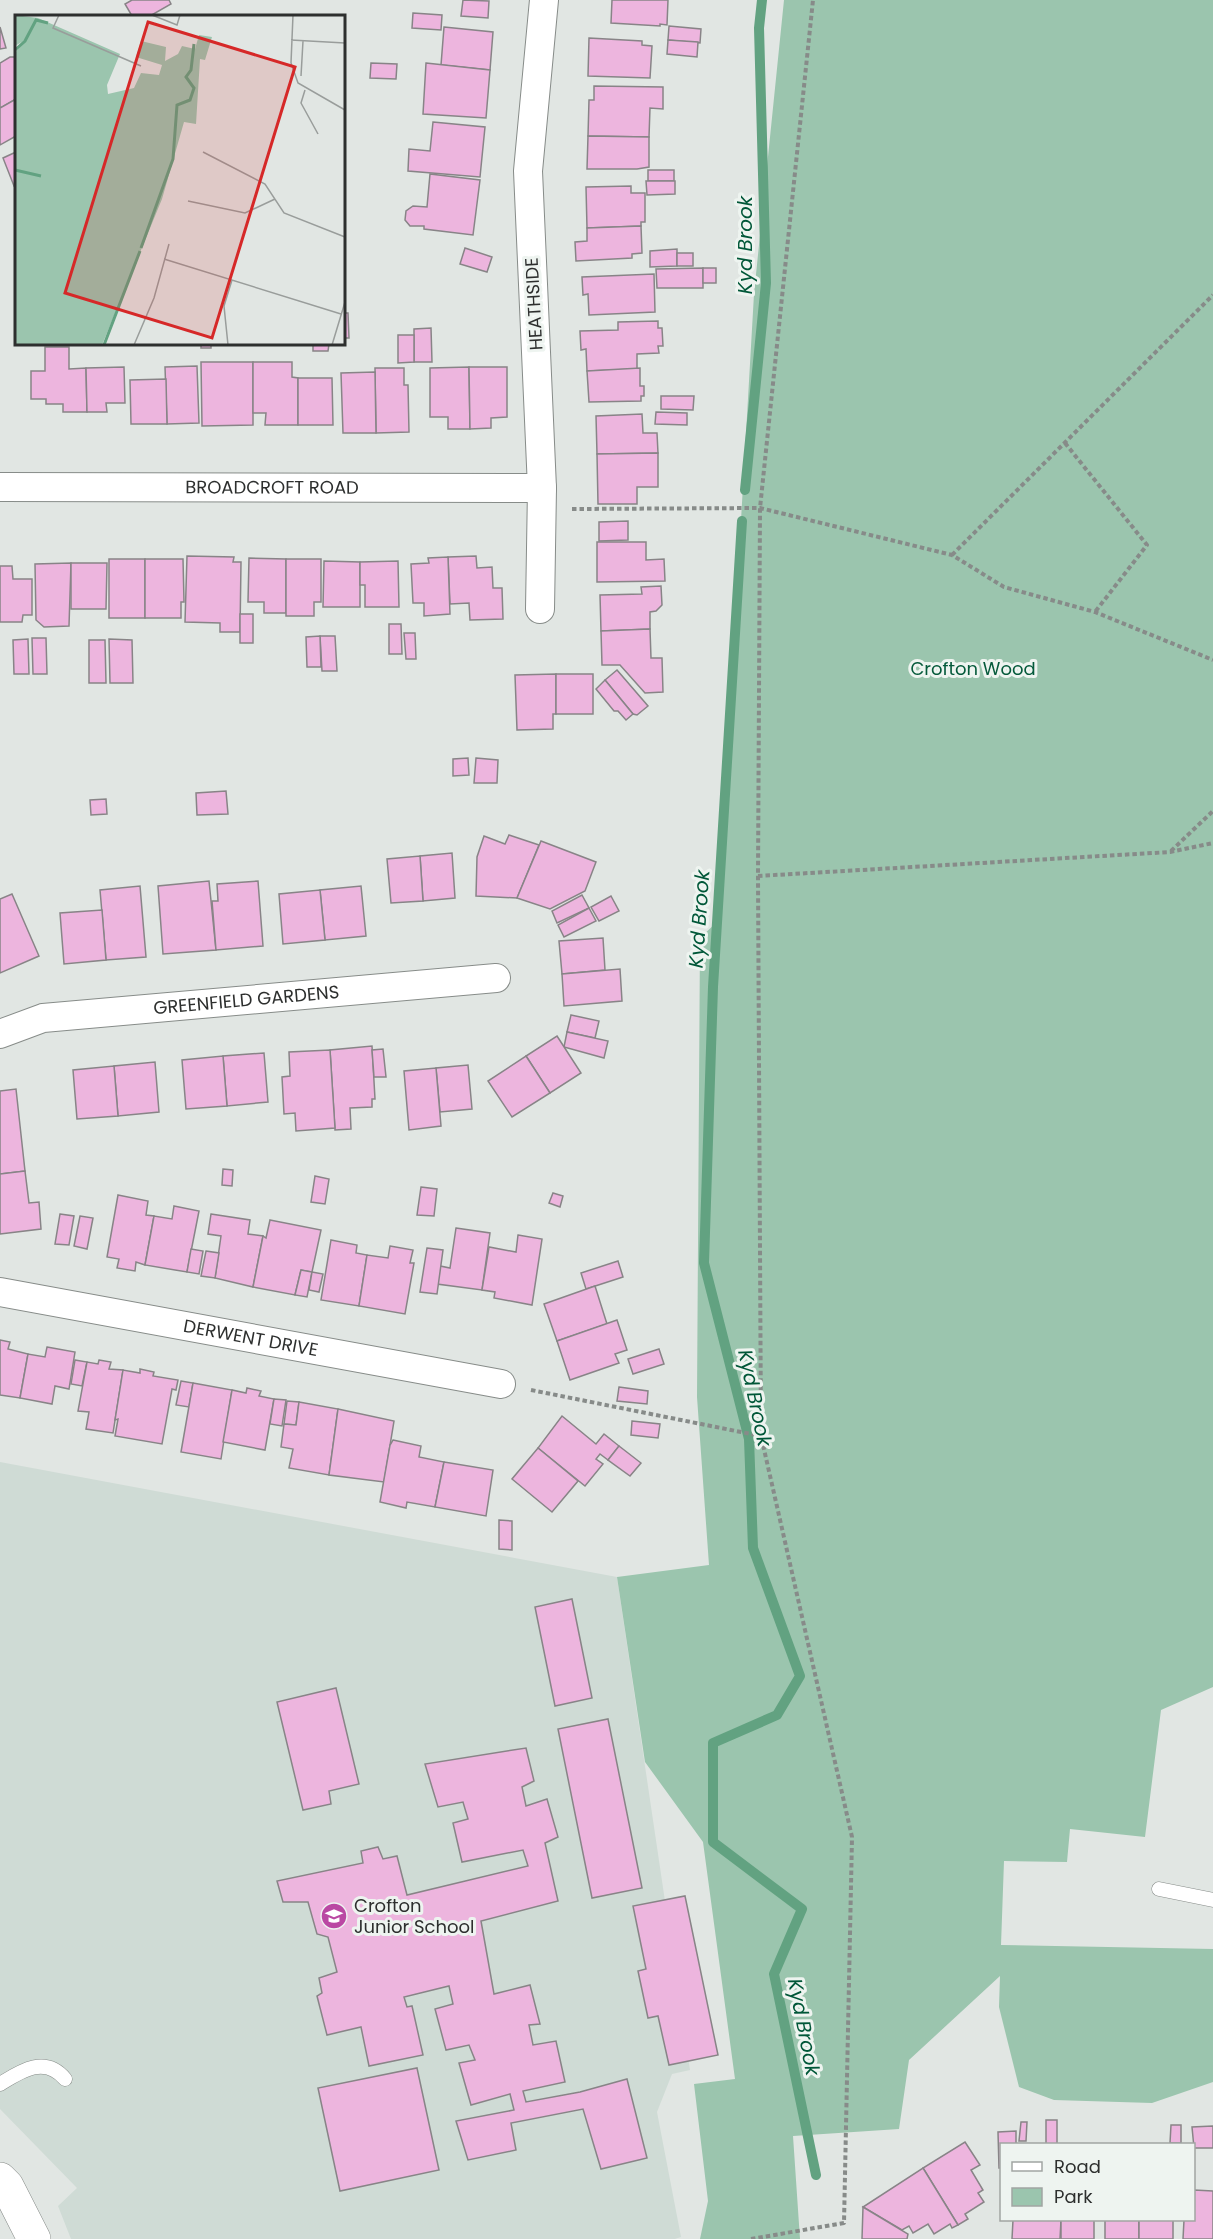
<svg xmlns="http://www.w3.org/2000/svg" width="1213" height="2239" viewBox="0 0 1213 2239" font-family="Poppins,sans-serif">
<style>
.built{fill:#cfdbd5}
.green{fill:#9bc5ae}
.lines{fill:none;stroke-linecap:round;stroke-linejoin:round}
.stream{stroke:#62a281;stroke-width:10}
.building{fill:#edb5de;stroke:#888487;stroke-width:1.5}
.service-casing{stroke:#878c89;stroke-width:15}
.minor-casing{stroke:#878c89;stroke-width:30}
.tertiary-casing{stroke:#878c89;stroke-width:34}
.path{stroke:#878b89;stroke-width:4;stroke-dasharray:4.5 3;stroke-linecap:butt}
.service{stroke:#fff;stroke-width:14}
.minor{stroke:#fff;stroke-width:28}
.tertiary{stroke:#fff;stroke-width:33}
.labels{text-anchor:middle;stroke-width:6;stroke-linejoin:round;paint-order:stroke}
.street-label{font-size:18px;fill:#2d2f2e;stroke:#eef4f0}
.park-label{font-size:18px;fill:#055a3b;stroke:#eef4f0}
.poi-label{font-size:18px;fill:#2d2f2e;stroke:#eef4f0;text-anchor:start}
.water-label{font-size:20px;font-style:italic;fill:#005738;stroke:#eef4f0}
.inset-river{fill:none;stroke:#62a281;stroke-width:3}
.inset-road{fill:none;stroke:#999d9b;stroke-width:1.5}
.view{fill:#d62828;fill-opacity:0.15;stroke:#d62828;stroke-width:3}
.inset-edge{fill:none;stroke:#2d2f2e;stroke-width:3}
</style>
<rect width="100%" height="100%" fill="#e1e6e3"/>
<polygon class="built" points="0,1462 617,1577 690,2070 672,2074 657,2112 681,2237 675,2239 71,2239 58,2206 77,2188 0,2109"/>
<polygon class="green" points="784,0 1213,0 1213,1687 1161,1710 1145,1837 1070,1829 1067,1862 1004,1861 1001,1945 1213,1949 1213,2082 1152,2103 1054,2100 1019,2087 999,2007 1000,1976 909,2060 899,2129 793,2136 800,2239 700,2239 708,2201 694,2084 735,2079 703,1842 645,1762 617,1577 709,1565 697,1397 700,938 718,921 754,294"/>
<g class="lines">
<g class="stream">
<polyline points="745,490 766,283 759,28 762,0"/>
<polyline points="742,521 713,987 704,1263 749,1439 753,1548 800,1676 777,1715 713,1743 713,1842 802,1909 774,1974 816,2175"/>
</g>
</g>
<g class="building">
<polygon points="132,0 169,0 171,4 150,16 132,16 125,4"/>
<polygon points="463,0 489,1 488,18 461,16"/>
<polygon points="612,0 668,0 667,25 660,24 660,26 611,23"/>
<polygon points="413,13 442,15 441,30 412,28"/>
<polygon points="669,26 701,29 700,43 668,40"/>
<polygon points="0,27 6,48 0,49"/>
<polygon points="444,27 493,32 490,70 441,65"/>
<polygon points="589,38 642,41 642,45 652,46 650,78 588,76"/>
<polygon points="668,40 698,42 697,57 667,54"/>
<polygon points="10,57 16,57 16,99 0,108 0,63"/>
<polygon points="371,63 397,64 396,79 370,78"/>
<polygon points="426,63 490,70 486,118 423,114"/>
<polygon points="594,86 663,87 663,109 650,108 649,137 588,136 589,100 594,100"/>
<polygon points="16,99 16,136 0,145 0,108"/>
<polygon points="433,122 485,127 480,177 408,171 409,149 430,151"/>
<polygon points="588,136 649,137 649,167 637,169 587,169"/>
<polygon points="16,152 16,184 14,186 3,158"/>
<rect x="648" y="170" width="26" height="11"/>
<polygon points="430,174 480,180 473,235 424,229 424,226 410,226 405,220 406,211 413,206 427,207"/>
<polygon points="646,181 675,181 675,194 647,195"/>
<polygon points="631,186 631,193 645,193 645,222 641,222 641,226 587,228 586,187"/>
<polygon points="641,226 642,253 632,254 632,258 576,261 575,242 587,241 587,228"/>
<polygon points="465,248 492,257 487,272 460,264"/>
<polygon points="677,249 677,266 650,267 650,251"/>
<rect x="677" y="253" width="16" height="13"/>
<polygon points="703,268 703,288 657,288 656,269"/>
<rect x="703" y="268" width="13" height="15"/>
<polygon points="654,274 655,312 589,315 588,294 583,295 582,277"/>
<polygon points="344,313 348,313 349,338 344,338"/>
<polygon points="658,321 658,328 662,328 663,346 658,346 659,353 637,354 637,369 587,371 586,349 581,350 580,331 618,330 618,322"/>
<polygon points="431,328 432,362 414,362 414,329"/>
<polygon points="398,335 414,335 414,362 398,363"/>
<rect x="201" y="344" width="10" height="4"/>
<polygon points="313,344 329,344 328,351 313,351"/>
<polygon points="45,347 69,347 69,369 86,368 87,412 63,412 63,404 46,404 46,399 31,399 31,371 45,371"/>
<polygon points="201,362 253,362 253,425 202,426"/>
<polygon points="253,362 292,362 292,377 298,378 298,425 265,425 266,413 253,413"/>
<polygon points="197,366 199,423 167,424 165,367"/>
<polygon points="124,367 125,403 106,403 107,412 87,412 86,368"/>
<polygon points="469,367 470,429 448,429 448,417 430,417 430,368"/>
<polygon points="469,367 507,367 507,417 491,418 491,428 470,429"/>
<polygon points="375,368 404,368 404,385 408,385 409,432 376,433"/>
<polygon points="640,368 640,386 644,386 644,396 641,396 641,401 589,402 587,371"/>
<polygon points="375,372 376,433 343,433 341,373"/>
<polygon points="298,378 332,378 333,425 298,425"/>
<polygon points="166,379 167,424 131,424 130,380"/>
<polygon points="661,396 694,396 693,410 661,409"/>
<polygon points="656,412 687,413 687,425 655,424"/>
<polygon points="642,414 643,433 657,433 658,453 597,454 596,416"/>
<polygon points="658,453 658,487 637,487 637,504 598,504 597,454"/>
<polygon points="628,521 628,540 599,541 599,522"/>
<polygon points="597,542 646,542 646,560 664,559 665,581 597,582"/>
<polygon points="187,556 234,557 233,562 241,562 240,632 220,632 220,623 185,622"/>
<polygon points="476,556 477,568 492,567 493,588 502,588 503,619 470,620 469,603 450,604 448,557"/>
<polygon points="448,557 450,614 424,616 424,603 413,603 411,564 429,563 428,558"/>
<polygon points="249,558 286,559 286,613 264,613 264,602 248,602"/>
<rect x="109" y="559" width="36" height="59"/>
<polygon points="145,559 183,559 184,602 181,602 181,618 145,618"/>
<polygon points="286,559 321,559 321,602 314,602 314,616 286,616"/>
<polygon points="324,561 360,562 360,607 323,607"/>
<polygon points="398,561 399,607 365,607 365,585 360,585 360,562"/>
<polygon points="71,563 69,626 44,627 36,620 35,564"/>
<polygon points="71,563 107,563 106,609 71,609"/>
<polygon points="0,566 12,566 13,579 32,579 32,615 23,615 22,622 0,622"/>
<polygon points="661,586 662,605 656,611 650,612 650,629 601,631 600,595 642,594 641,587"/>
<rect x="240" y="614" width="13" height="29"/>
<polygon points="389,624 401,624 402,654 389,654"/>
<polygon points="650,629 651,658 662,658 663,692 645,693 620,665 602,665 601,631"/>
<polygon points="404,633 415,633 416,659 406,659"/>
<polygon points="320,636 335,636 337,671 322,671"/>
<polygon points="320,636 321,667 307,667 306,637"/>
<polygon points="32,638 46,638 47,674 33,674"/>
<polygon points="28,639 29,674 14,674 13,640"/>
<polygon points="109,639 132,640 133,683 110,683"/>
<polygon points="89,640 105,640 106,683 89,683"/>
<polygon points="617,670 648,706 637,715 633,714 605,680"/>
<polygon points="556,674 556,714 553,714 553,729 517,730 515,675"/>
<rect x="556" y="674" width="37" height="40"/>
<polygon points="605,680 633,714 626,720 618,711 614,711 596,689"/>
<polygon points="468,758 469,775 453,776 453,759"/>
<polygon points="476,758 498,760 497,783 474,783"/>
<polygon points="226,791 228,814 197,815 196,793"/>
<polygon points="106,799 107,814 91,815 90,800"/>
<polygon points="509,835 539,845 517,898 476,896 477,857 484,836 505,844"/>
<polygon points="541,841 596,862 585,891 550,909 517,898"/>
<polygon points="452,853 455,898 423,901 420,856"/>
<polygon points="420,856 423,901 391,903 387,859"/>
<polygon points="209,881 216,950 163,954 158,886"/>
<polygon points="258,881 263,946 216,950 212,901 218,901 217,884"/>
<polygon points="140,886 146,957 106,960 100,890"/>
<polygon points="361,886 366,936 325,940 320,890"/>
<polygon points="320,890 325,940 283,944 279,894"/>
<polygon points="12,894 39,956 0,973 0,899"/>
<polygon points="582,895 589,908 557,923 552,911"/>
<polygon points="611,896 619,911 599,921 591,907"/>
<polygon points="589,908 596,921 564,937 558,925"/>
<polygon points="102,910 106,960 64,964 60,913"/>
<polygon points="603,938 605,970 562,974 559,941"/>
<polygon points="620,969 622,1001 564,1006 562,974"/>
<polygon points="571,1015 599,1021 595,1038 567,1032"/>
<polygon points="567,1032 608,1041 604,1058 564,1047"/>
<polygon points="557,1036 581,1073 550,1093 526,1056"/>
<polygon points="372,1046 375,1099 372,1099 372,1107 350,1108 351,1129 335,1130 330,1050"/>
<polygon points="383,1049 386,1077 374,1077 372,1050"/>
<polygon points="330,1050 335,1128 296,1131 295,1113 284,1114 282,1077 290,1076 289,1052"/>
<polygon points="264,1053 268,1102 227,1106 223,1056"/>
<polygon points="223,1056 227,1106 186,1109 182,1060"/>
<polygon points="526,1056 550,1093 512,1117 488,1081"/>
<polygon points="155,1062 159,1112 118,1116 114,1066"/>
<polygon points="468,1065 472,1109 440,1112 436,1068"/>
<polygon points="114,1066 118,1116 77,1119 73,1070"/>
<polygon points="436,1068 441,1126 409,1130 404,1071"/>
<polygon points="16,1089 25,1171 0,1174 0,1091"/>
<polygon points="223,1169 233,1170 232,1186 222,1185"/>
<polygon points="25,1171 29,1203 39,1202 41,1229 0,1234 0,1174"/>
<polygon points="315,1176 329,1179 325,1204 311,1202"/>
<polygon points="421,1187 437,1189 434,1216 417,1215"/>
<polygon points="553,1193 563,1196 560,1207 549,1203"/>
<polygon points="118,1195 148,1201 146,1215 154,1216 145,1265 136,1262 135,1271 117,1268 119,1259 107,1257"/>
<polygon points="174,1206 199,1211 187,1272 145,1265 154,1216 172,1219"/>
<polygon points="60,1214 74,1216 69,1245 55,1244"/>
<polygon points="211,1214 250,1220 248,1234 263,1236 253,1287 215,1278 221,1236 208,1234"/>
<polygon points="80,1216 93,1218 87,1249 74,1246"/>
<polygon points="270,1220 321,1230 312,1272 301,1270 295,1295 253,1287 263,1236 266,1238"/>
<polygon points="456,1228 490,1233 482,1290 437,1284 440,1266 450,1268"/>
<polygon points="518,1235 542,1239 532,1305 494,1298 495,1292 482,1290 489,1247 516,1252"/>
<polygon points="331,1240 357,1245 356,1253 367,1255 359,1306 321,1300"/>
<polygon points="390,1246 413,1250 410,1263 414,1263 405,1314 359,1306 367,1255 388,1258"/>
<polygon points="427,1248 443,1250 437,1294 420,1292"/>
<polygon points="191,1249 203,1251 199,1274 187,1272"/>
<polygon points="206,1251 219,1253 215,1278 201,1276"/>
<polygon points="618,1261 623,1277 586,1289 581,1273"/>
<polygon points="301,1270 312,1272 307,1297 295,1295"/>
<polygon points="312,1272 323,1274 319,1292 309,1290"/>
<polygon points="595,1286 607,1324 557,1341 544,1304"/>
<polygon points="617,1320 627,1350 615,1354 619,1363 570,1380 557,1341"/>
<polygon points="0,1340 10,1342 8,1349 28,1354 20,1398 0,1395"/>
<polygon points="47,1347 75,1352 69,1389 55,1386 52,1404 20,1398 28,1354 45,1357"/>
<polygon points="659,1349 664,1364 633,1374 628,1359"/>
<polygon points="75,1360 87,1362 82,1386 71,1384"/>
<polygon points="99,1360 111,1362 109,1369 123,1370 113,1433 86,1429 89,1412 78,1411 87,1362 98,1364"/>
<polygon points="140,1369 154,1372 153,1376 178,1380 176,1390 172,1389 162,1444 115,1436 118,1419 115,1420 123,1370 140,1373"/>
<polygon points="181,1381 193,1383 189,1407 176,1405"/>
<polygon points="193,1383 232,1390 221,1459 181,1452"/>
<polygon points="619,1387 648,1391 647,1404 617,1401"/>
<polygon points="247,1388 261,1391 259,1396 274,1399 265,1450 223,1442 232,1390 246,1393"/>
<polygon points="274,1399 286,1400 282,1426 270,1424"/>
<polygon points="287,1401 299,1402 296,1425 284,1424"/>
<polygon points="299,1402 338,1409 329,1475 289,1468 293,1449 281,1447 284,1424 296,1425"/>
<polygon points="338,1409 394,1421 384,1482 329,1475"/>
<polygon points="562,1416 596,1444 604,1434 619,1446 608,1460 600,1454 596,1459 603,1464 585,1486 538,1448"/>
<polygon points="632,1421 660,1424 658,1438 631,1435"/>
<polygon points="393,1440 421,1446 419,1457 444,1462 435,1507 407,1502 406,1508 380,1502 390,1445"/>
<polygon points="619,1446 641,1463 630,1476 608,1460"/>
<polygon points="538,1448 578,1481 552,1512 512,1479"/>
<polygon points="444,1462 493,1470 486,1516 435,1507"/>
<polygon points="499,1520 512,1521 512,1550 499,1549"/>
<polygon points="572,1599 592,1698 555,1706 535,1607"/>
<polygon points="336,1688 359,1784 329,1791 331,1804 303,1810 277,1702"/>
<polygon points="608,1719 642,1888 592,1898 558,1729"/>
<polygon points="526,1748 534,1781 522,1787 526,1806 547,1799 558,1837 545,1843 558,1901 481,1921 494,1994 530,1985 540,2024 529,2025 533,2045 556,2041 565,2082 523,2091 526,2102 580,2092 627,2079 647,2158 601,2169 583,2109 511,2123 516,2150 468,2160 456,2121 514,2110 510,2094 471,2105 459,2063 475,2060 469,2045 446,2050 435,2009 453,2004 449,1986 404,1997 407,2007 412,2006 423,2055 369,2066 361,2027 327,2035 317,1996 322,1993 319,1978 337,1972 328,1937 317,1934 308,1902 283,1902 277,1881 363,1863 361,1851 378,1847 383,1859 397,1856 407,1895 528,1866 523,1850 462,1862 453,1823 468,1819 463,1802 438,1807 425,1764"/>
<polygon points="685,1896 718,2055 669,2065 658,2016 648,2018 638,1971 646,1969 633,1906"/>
<polygon points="417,2068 439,2170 340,2191 318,2088"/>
<rect x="1046" y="2120" width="11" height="24"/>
<polygon points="1021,2122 1027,2122 1026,2141 1019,2141"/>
<polygon points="1171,2125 1181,2125 1181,2143 1170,2143"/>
<polygon points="1213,2126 1213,2148 1194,2148 1192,2127"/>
<polygon points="1016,2131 1016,2144 1002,2144 1002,2168 999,2168 998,2132"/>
<polygon points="965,2142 980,2165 971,2170 983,2190 978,2193 984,2202 965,2214 968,2219 958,2225 923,2168"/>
<polygon points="923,2168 958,2225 952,2228 950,2224 934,2234 928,2224 913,2233 909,2226 902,2230 863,2207"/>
<polygon points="1194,2190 1213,2191 1213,2239 1183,2239 1184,2220 1194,2220"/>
<polygon points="863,2207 908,2234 907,2239 862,2239"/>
<polygon points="1013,2220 1061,2220 1060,2239 1012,2239"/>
<rect x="1061" y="2220" width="33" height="19"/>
<rect x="1105" y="2220" width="34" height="19"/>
<rect x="1139" y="2220" width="34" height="19"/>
</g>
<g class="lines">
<defs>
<g id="service">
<polyline points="1159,1889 1213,1900"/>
<path d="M0,2084C21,2071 45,2055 65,2079"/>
</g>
<g id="minor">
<path id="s1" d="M0,487L542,488"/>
<polyline points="540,609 542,488 528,171 544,0"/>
<path id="s2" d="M0,1034L43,1018L496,978"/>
<path id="s3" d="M0,1292L501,1384"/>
</g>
<polyline id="tertiary" points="0,2179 7,2186 34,2239"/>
</defs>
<use href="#service" class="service-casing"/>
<use href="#minor" class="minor-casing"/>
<use href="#tertiary" class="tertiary-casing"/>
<g class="path">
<polyline points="1065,443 1147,545 1095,612"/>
<polyline points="572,509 760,508 952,555 1004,587 1095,612 1213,660"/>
<polyline points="952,555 1213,295"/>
<polyline points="1171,851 1213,811"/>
<polyline points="758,876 1170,852 1213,843"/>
<polyline points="531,1390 761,1436"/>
<polyline points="751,2239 844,2223 852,1837 761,1436 758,876 760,508 813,0"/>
</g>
<use href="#service" class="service"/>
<use href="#minor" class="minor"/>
<use href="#tertiary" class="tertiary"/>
</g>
<defs>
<symbol id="school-disc" viewBox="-11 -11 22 22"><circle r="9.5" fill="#ba48a3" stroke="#eef4f0"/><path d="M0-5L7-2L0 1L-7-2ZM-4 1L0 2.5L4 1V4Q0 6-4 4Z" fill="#fff"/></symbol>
</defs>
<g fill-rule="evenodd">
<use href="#school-disc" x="319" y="1901" width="30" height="30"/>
</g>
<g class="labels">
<g class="street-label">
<text transform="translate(534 304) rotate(-93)" y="6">HEATHSIDE</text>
<text dy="6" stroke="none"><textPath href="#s1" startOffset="272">BROADCROFT ROAD</textPath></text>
<text dy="6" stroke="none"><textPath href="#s2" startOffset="250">GREENFIELD GARDENS</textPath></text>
<text dy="6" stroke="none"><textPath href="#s3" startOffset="255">DERWENT DRIVE</textPath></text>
</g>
<g class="park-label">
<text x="973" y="675">Crofton Wood</text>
</g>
<g class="poi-label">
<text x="354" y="1912">Crofton<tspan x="354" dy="21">Junior School</tspan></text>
</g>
<g class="water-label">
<text transform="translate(745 245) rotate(-90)" y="7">Kyd Brook</text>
<text transform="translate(699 919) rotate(-86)" y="7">Kyd Brook</text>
<text transform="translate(755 1398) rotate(78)" y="7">Kyd Brook</text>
<text transform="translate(804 2027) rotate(79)" y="7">Kyd Brook</text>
</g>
</g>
<g transform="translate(15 15)">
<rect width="330" height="330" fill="#e1e6e3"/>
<path d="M0,0L23,3L105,39L92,70L93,79L119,73L126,58L144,60L147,50L121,42L126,26L151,32L150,46L163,39L167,31L180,34L184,20L197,22L190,45L185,44L181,109L169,107L147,184L87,330H0V38L10,25L0,31Z" fill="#9bc5ae"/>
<path class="inset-river" d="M0,35L10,26L21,5L33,8M0,155L26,161M126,233L158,144L162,90L175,85L179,73L171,62L176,55L179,29M89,330L125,236"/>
<path class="inset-road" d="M44,0L38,13L126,51M137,0L162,10L165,0M278,0L276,48L283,68L330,95M276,25L330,28M286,61L288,26M290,75L286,88L303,119M188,137L250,169L269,198L330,222M173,186L230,198L260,184M149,244L326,299M119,330L139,283L154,229M213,330L209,291L217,265M317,330L330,287"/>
<path class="view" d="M133,7L280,52L197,323L50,278Z"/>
<rect width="330" height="330" class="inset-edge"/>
</g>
<rect x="1000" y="2143" width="195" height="78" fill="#eef4f0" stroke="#a1a5a2" stroke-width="1.5"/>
<rect x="1012" y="2162" width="30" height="9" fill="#ffffff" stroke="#a1a5a2" stroke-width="1.5"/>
<text x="1054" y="2173" font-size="18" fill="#2d2f2e">Road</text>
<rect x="1012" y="2188" width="30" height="18" fill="#9bc5ae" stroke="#a1a5a2" stroke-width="1.5"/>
<text x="1054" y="2203" font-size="18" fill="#2d2f2e">Park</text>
</svg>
